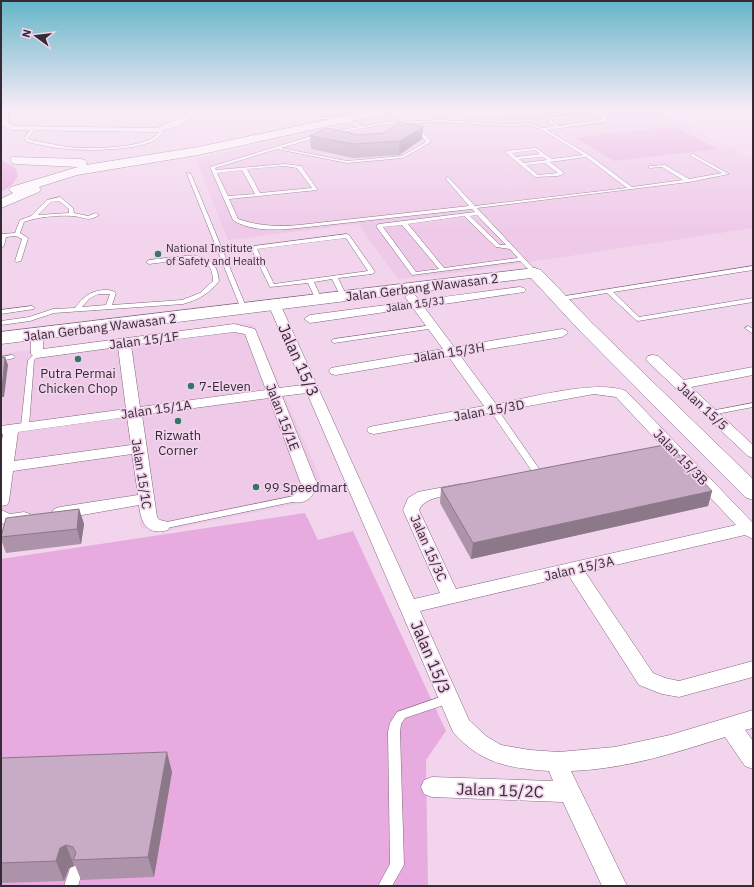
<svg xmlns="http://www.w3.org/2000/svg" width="754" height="887" viewBox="0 0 754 887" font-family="'IBM Plex Sans',sans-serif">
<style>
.built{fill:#eec9e8}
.green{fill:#e8abdf}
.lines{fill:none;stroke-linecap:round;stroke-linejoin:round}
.lane-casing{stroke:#80667c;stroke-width:1}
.street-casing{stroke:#80667c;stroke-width:1}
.secondary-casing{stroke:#80667c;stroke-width:1}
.lane{fill:#fff;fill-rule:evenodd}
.street{fill:#fff;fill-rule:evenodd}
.secondary{fill:#fff;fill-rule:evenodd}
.wall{fill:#ac93a9}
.shaded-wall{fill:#8c7889}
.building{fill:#c8abc4;stroke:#8c7889}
.poi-dot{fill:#377665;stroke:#f2d4ed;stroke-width:1.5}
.labels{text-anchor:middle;stroke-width:3.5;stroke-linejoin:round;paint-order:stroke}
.far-poi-label{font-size:11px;fill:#362b35;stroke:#f2d4ed;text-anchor:start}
.far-street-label{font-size:11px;fill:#362b35;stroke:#f2d4ed}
.street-label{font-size:13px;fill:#362b35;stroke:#f2d4ed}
.poi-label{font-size:13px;fill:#362b35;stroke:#f2d4ed}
.near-street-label{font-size:16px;fill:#362b35;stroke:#f2d4ed}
</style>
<rect width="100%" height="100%" fill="#f2d4ed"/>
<g class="built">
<polygon points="594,110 655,110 753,159 753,228 470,271 398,279 358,224 228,240 196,159 375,118 455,119"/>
<polygon points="238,323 254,325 323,485 305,502 164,531 141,528 138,506 9,527 1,525 1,446 5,420 1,420 1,354"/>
</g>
<g class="green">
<polygon points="674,126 717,149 614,161 576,138"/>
<polygon points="1,160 16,168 18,176 12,185 1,192"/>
<polygon points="305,513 318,540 353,531 446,731 426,760 428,886 1,886 1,559"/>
</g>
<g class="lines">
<defs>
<g id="lane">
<path d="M595,112L608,119L604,122L547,130L589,155L632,187L683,180L662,167L649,168V166H651L665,165L689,179L722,173L691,156V154H693L729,174L689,182L477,208L537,272V274H533L520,261L412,275L376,226L379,224L475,212L472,209L299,228C280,230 250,232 233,220L210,167L315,135L358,127L339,119H320L321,117H340L363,126L385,122L442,120L507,124L530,123L543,128L554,126L549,123V118ZM594,114L603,119L559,126L552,121V120ZM442,122L507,126L530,125L542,130L583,155L552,159L536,148L506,151V153L535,177L558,176L563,174V172L550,162L586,157L627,188L475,206L448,177L446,178V179L469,206L299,225C278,227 259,226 238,219L229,199L317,190V189L301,166L285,164L216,170L215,168L277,149L347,163L403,158L431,142L424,133L412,131L410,132V133L421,135L426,142L402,156L347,161L281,148L318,137L385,124ZM535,150L540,154L516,157L512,153ZM543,157L547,160L524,163L519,159ZM545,163L558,173L538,175L526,165ZM285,166L297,168L312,188L260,193L247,169ZM242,170L255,194L228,196L217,173ZM477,215L506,245H500L470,216ZM464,216L496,247L510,249L518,258L444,268L408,224ZM402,225L439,269L416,272L383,227Z"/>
<path d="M32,128L35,129L28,138L30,140C43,142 55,145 67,147C88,149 139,149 155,136C157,134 159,131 161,128L164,129C163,131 161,135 159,137C144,151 88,151 67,149C54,148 41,145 27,142L24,138Z"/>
<polygon points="187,173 191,174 247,309 246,310 242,310 241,309 187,174"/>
<path d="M60,197L73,208L74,213L88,216L96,213L99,215C88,223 83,216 72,216C58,215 37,217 24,222L20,233L28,238L21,261L16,262L15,261L22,239L16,236L6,237L4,246L1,248V234L15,233L20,220L31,216L47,200ZM59,201L69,209V213L38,215L51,202Z"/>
<path d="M347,234L349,235L375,272L372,274L338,278L347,297L344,299L341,297L332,279L314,282L322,300L319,302L316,300L308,283L270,287L251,248L254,246ZM346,238L368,271L274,284L257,249Z"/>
<path d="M185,256C204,255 217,259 219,281C210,293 198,300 183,304L54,313L30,321L1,325V321L29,317L53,309L75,308C83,297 90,291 104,290C109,290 112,290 116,293L112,305L182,300L200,293L213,281C213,274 211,265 204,261C193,256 161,263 149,264L146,262L149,260ZM98,294H110L106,305L82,307L89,299Z"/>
<polygon points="753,266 753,270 613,292 639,317 753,298 753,302 638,321 636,320 607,293 559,301 556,299 559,297"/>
<polygon points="32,306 35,308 34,309 1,314 1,310"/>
<polygon points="433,325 436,327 435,328 334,343 331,341 334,339"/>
<polygon points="748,326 753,329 753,334 745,328"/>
<polygon points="37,352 40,354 34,360 29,426 25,428 21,426 28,360 35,353"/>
<polygon points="12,355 14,356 15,357 14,358 1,361 1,357"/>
<polygon points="753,403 753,407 711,415 707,413 711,411"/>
<polygon points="490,407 496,407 542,473 543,475 542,477 536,477 489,409"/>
<polygon points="299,495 303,498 302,500 162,529 159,528 158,526 159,524 162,523"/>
<polygon points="449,694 453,696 455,699 453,702 405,718 401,724 400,732 404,865 392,886 378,886 390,864 388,732 390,723 397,712"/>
<polygon points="75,866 80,868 82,873 78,886 64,886 70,868"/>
</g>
<g id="street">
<path d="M1,110H8V122L13,126L156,128C172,123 189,110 204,110L176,127L156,132L11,130L1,124Z"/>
<path d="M520,287L524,288L526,290L524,292L424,307L454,347L562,329L566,330L568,333L562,337L459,354L496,404C529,398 597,379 626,391L753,523V539L745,535L585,572L653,673L665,678L679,681L753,661V677L679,697L662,694L639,685L569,576L420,611L469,720L486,736L501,745L530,750L559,752L615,747L670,735L753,710V728L745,730L753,741V769L745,766L725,737C675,753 625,769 571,771L627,886H602L563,802L432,797L424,794L421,787L424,780L432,777L553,781L549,771C509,768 481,764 453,732L307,393L282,396L317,484C315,496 305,505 293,502L291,498L300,488L301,484L269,398L142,415L157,517L160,520L168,522L170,526L168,530C147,536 141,523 139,505L60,519L54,517L52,513L54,509L60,507L138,495L132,454L13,471L9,501L7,505L1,506V446L3,434H1V426L126,409L118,347L37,358L31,354V334L33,331H41L43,334V349L234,324L255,329L279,388L303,385L269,306L275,302L281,306L414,599L440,593L403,510L408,498L418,492L460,484L466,485L468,489L466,493C452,496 425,495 419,510L456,589L736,525L616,397L594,394L374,434L369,433L367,430L369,427L374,426L484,406L448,356L336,375L331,374L329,371L331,368L336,367L443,349L413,308L310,323L304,319L310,315L409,302L405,297L411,293L415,295L419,300ZM234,332L245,334L266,390L140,407L131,345ZM127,417L131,445L14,461L18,432Z"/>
<polygon points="653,355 658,356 684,380 753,367 753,375 691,387 753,445 753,458 748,456 648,362 646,359 648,356"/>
<polygon points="1,510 10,514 24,512 30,514 32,518 30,522 12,526 1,523"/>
</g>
<g id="secondary">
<polygon points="373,110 393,110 388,113 198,155 77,175 39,187 41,189 39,192 1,208 1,199 13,193 9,190 11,187 78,167 16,164 12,163 10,160 12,157 81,159 85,160 87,163 86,165 198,147"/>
<polygon points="535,268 541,270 592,323 753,479 753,500 745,497 580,331 531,278 1,344 1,332"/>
</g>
</defs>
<use href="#lane" class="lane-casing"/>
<use href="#street" class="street-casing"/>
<use href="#secondary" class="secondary-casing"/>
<use href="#lane" class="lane"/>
<use href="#street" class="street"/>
<use href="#secondary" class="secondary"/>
</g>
<g class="wall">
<polygon points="359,135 422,139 399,155 353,158 311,149 310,136"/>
<polygon points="441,488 712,491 708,506 471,559 440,503"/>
<polygon points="79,509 84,524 81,544 6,553 1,539 1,535"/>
<polygon points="1,758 172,772 154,877 81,880 75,865 74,865 69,868 64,881 1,883"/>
</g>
<g class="shaded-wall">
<polygon points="423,127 422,139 399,155 400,141"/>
<polygon points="5,357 8,365 4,397 1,397 1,389"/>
<polygon points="712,491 708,506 471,559 473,543"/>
<polygon points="79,509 84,524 81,544 77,529"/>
<polygon points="167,752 172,772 154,877 148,857"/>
<polygon points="66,845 74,865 69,868 64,881 56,861 60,848"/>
</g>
<g class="building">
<polygon points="400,122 423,127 400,141 353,144 310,136 326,128 359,135 383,133"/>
<polygon points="5,357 2,389 1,389 1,358"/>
<polygon points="669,444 712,491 473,543 441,488"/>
<polygon points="79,509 77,529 1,537 6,518"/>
<polygon points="167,752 148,857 73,860 76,853 73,847 66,845 60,848 56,861 1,863 1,758"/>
</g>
<linearGradient id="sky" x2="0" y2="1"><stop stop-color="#65b5c8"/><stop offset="0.47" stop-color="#f9ecf7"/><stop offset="1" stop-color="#f9ecf7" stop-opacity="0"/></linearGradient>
<rect width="754" height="234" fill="url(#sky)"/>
<g class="poi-dot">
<circle cx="158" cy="254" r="4"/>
<circle cx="78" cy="359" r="4"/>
<circle cx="191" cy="386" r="4"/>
<circle cx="178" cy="421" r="4"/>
<circle cx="256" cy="487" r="4"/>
</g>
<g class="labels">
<g class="far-poi-label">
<text x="166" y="252">National Institute<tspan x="166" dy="13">of Safety and Health</tspan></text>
</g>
<g class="far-street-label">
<text transform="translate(415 304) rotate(-8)" y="4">Jalan 15/3J</text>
</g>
<g class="street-label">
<text transform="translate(422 287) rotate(-7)" y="5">Jalan Gerbang Wawasan 2</text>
<text transform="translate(100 327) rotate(-7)" y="5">Jalan Gerbang Wawasan 2</text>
<text transform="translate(144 340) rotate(-7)" y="5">Jalan 15/1F</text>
<text transform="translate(449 352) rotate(-9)" y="5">Jalan 15/3H</text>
<text transform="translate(703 406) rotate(43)" y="5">Jalan 15/5</text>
<text transform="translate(156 409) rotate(-8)" y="5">Jalan 15/1A</text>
<text transform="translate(489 410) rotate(-10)" y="5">Jalan 15/3D</text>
<text transform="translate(283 417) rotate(69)" y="5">Jalan 15/1E</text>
<text transform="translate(681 457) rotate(46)" y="5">Jalan 15/3B</text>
<text transform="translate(142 474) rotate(81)" y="5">Jalan 15/1C</text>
<text transform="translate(429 548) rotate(66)" y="5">Jalan 15/3C</text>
<text transform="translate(579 568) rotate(-13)" y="5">Jalan 15/3A</text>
</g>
<g class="poi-label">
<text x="78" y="378">Putra Permai<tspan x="78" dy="15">Chicken Chop</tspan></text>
<text x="199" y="391" text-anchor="start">7-Eleven</text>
<text x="178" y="440">Rizwath<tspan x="178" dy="15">Corner</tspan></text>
<text x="264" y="492" text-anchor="start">99 Speedmart</text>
</g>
<g class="near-street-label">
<text transform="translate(299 360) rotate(66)" y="6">Jalan 15/3</text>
<text transform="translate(431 657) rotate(67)" y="6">Jalan 15/3</text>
<text transform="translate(500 790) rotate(2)" y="6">Jalan 15/2C</text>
</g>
</g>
<rect width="754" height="887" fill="none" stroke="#362b35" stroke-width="4"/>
<g transform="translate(36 36) rotate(285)" stroke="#f2d4ed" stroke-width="3" paint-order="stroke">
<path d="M0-3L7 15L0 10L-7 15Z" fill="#362b35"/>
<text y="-6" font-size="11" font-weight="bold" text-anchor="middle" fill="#362b35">N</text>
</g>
</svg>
